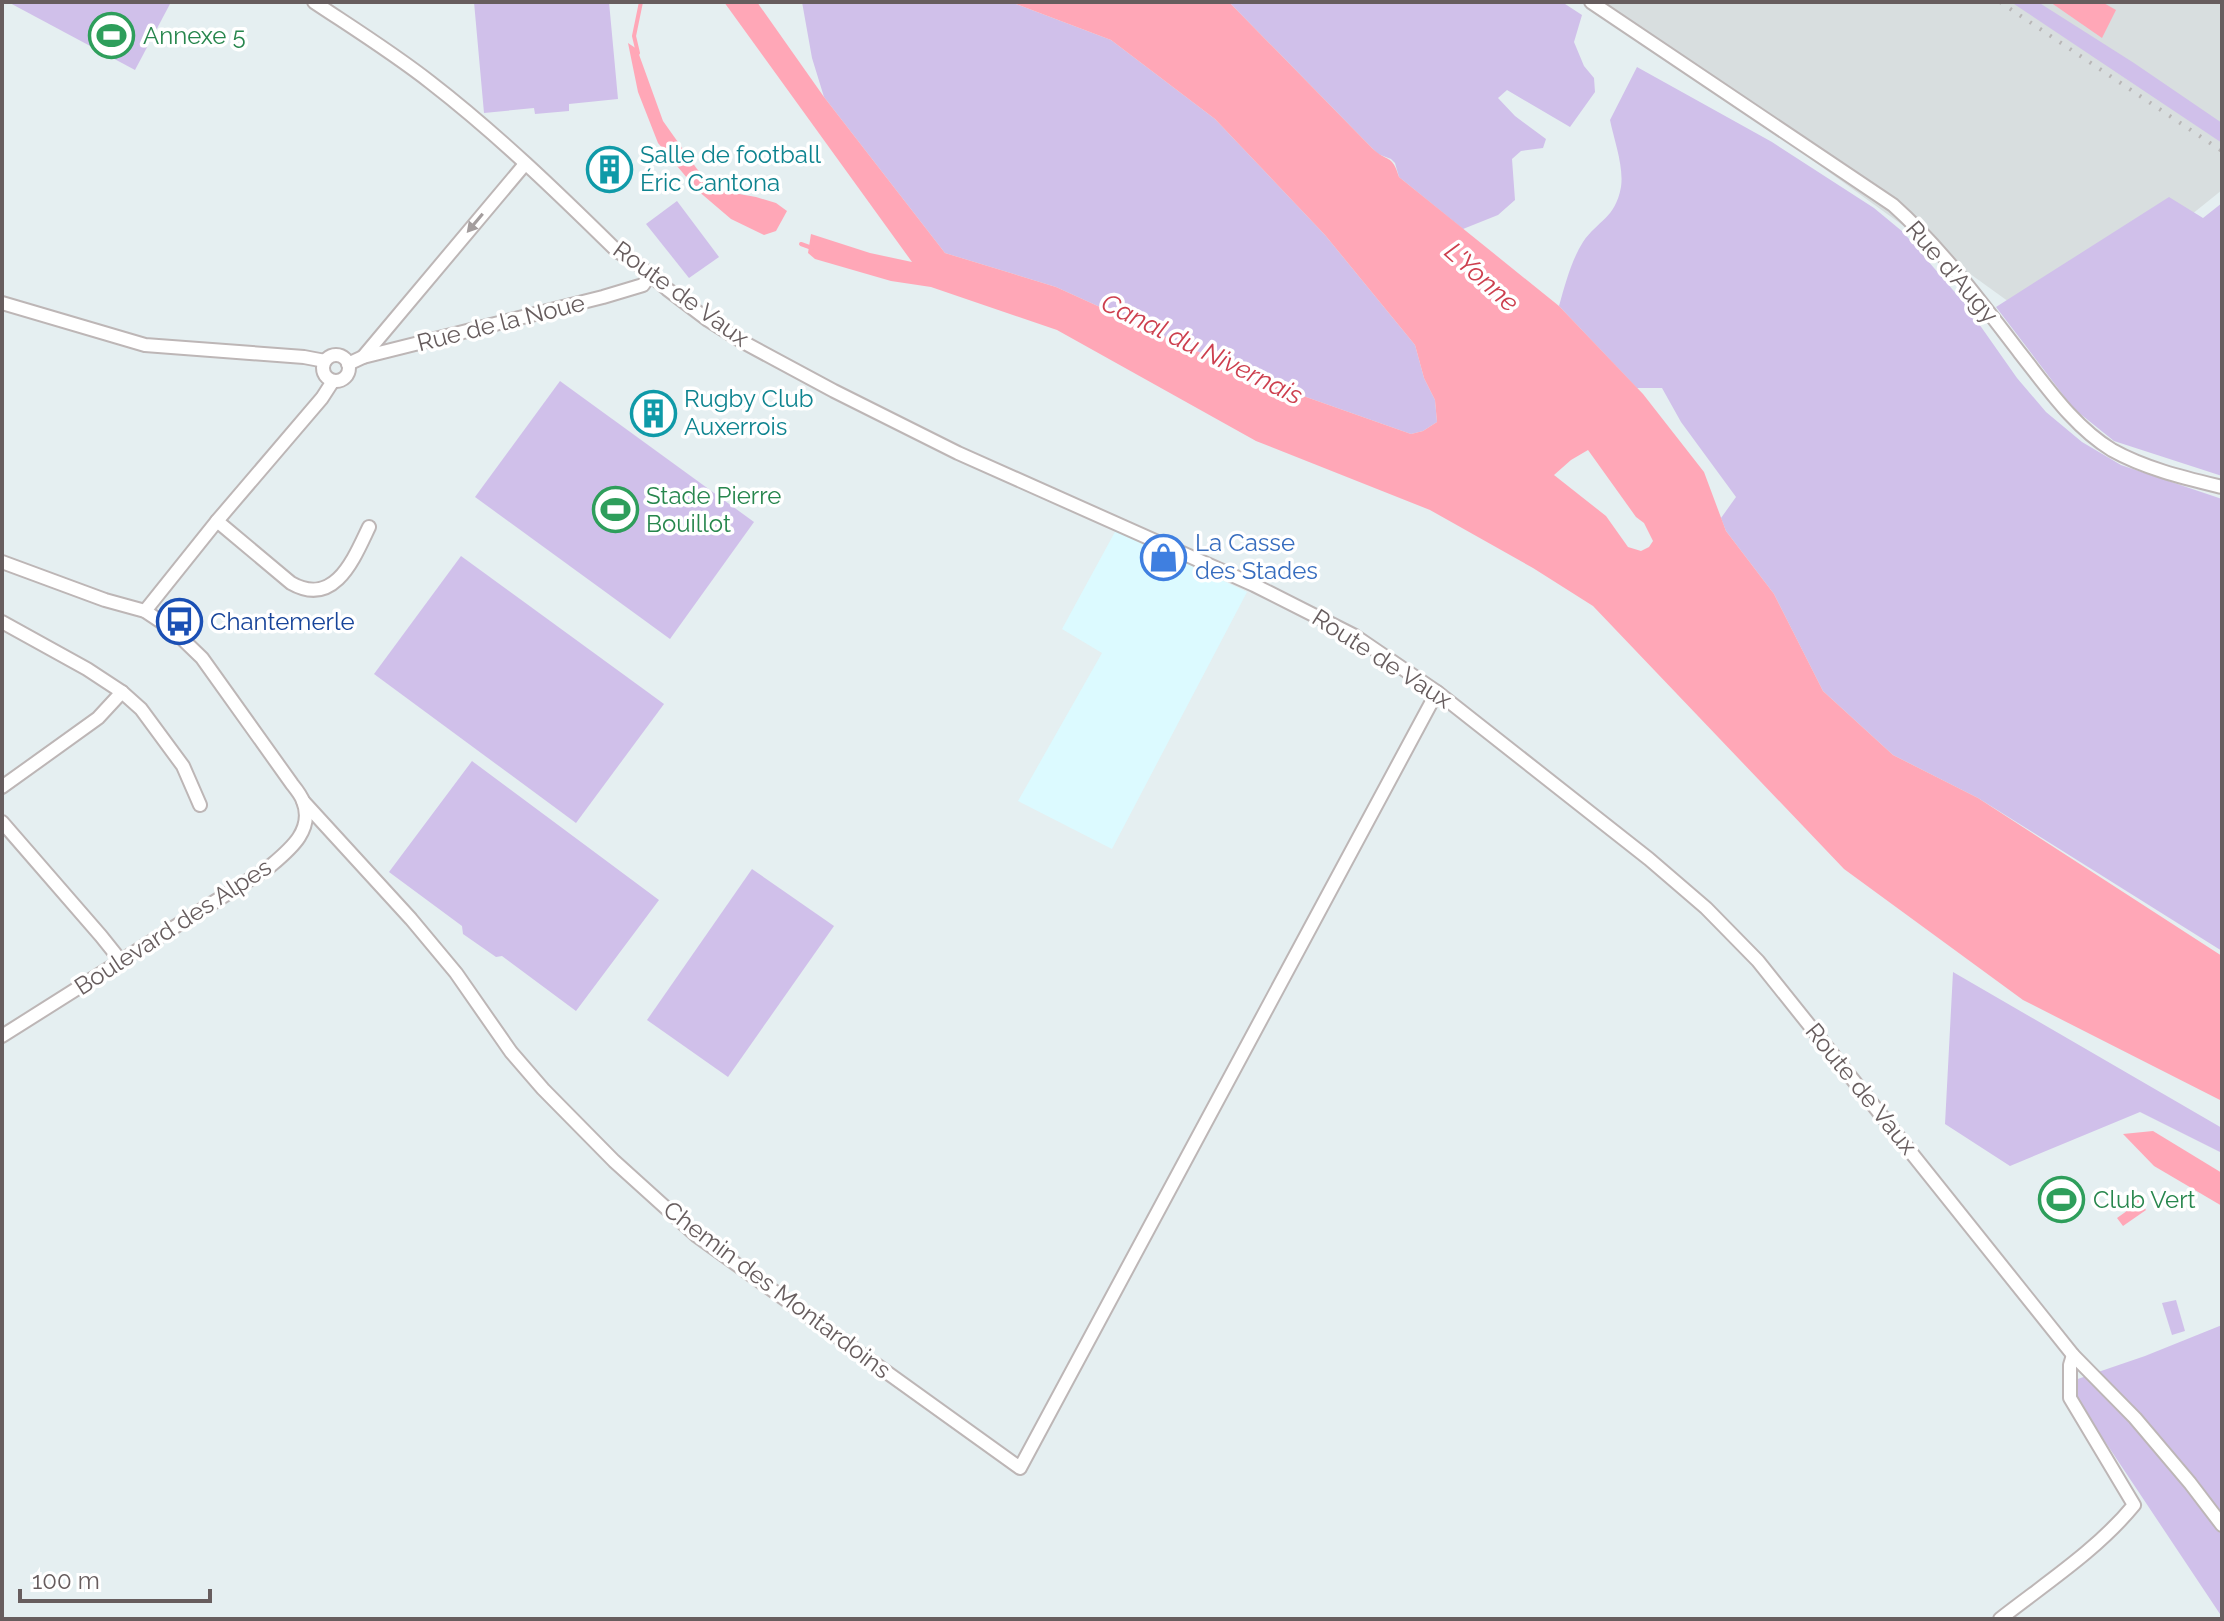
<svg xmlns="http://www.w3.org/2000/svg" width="2224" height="1621" viewBox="0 0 2224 1621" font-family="Raleway,sans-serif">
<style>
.commercial{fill:#dcfaff}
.industrial{fill:#d8dedf}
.green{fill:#d0c0ea}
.water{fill:#ffa7b7;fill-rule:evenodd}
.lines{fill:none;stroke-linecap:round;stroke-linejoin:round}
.stream{stroke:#ffa7b7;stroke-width:4}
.minor-casing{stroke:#bdb6b6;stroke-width:16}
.minor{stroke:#fff;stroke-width:12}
.rail{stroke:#b8b6b6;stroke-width:4;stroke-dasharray:2 10;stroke-linecap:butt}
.oneway{fill:#a49e9e}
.labels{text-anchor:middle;stroke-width:7;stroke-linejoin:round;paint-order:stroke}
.leisure-label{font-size:24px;fill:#27864d;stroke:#fff;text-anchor:start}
.culture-label{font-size:24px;fill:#0d838f;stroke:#fff;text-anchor:start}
.street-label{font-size:24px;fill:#675d5e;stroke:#fff}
.shop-label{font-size:24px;fill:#366cbe;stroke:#fff;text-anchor:start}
.transit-label{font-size:24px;fill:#164399;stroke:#fff;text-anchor:start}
.water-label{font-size:26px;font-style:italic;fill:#cd3f4e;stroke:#fff}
</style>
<rect width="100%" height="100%" fill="#e5eff1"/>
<polygon class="commercial" points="1116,530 1247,592 1112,849 1018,801 1102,653 1062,629"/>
<polygon class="industrial" points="1593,2 2222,2 2222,190 2048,330"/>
<g class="green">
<polygon points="8,2 171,2 135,70"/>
<polygon points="474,2 609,2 618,99 569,104 569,111 535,114 534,108 484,113"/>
<polygon points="802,2 1011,2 1111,40 1215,119 1325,235 1415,345 1424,378 1435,400 1437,422 1423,431 1411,434 1269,384 1056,287 945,253 824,97 812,58"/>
<polygon points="1229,2 1562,2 1582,15 1574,42 1584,66 1594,78 1595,92 1570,127 1507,90 1498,98 1515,116 1546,139 1543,148 1521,151 1512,159 1515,200 1498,215 1463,229 1399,177 1395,163 1391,159 1378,154 1372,148"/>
<polygon points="2011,2 2038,2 2134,63 2222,123 2222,143"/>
<path d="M1637,67L1772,142L1874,208L1903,232L1965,304L2017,378L2046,412L2082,442L2121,465L2222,499V951L1978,798L1893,755L1823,691L1774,594L1726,531L1721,518L1736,497L1681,422L1662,388H1637L1559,306C1565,285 1571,261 1583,242C1598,220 1615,219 1621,187C1624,166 1614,140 1610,120Z"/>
<polygon points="2169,197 2203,218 2222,203 2222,476 2114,441 2073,408 1996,307"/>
<polygon points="677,201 719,257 689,278 646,224"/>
<polygon points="560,381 754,522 670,639 475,497"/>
<polygon points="461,556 664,704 576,823 374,674"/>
<polygon points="472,761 659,900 576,1011 502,956 496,957 463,934 462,926 389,872"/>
<polygon points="752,869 834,926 728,1077 647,1020"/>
<polygon points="1953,972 2222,1128 2222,1153 2140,1112 2010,1166 1945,1124"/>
<polygon points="2176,1300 2185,1331 2172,1335 2162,1303"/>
<polygon points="2222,1325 2222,1617 2066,1383 2145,1356"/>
</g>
<g class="water">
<path d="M724,2H757L824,97L945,253L1056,287L1269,384L1411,434L1423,431L1437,422L1435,400L1424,378L1415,345L1325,235L1215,119L1111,40L1011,2H1229L1372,148C1387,163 1392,153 1399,177L1559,306L1643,394L1704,472L1726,531L1774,594L1823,691L1893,755L1978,798L2222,956V1101L2023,1000L1844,869L1593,606L1533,568L1430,510L1256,441L1057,330L931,287L891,281L815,259L808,253L811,234L870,253L912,262ZM1588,450L1636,517L1644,523L1653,541L1649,547L1641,551L1628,547L1606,516L1554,475L1571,460Z"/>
<polygon points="2050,2 2102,2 2116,10 2102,38"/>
<polygon points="628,43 637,49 663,121 697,169 717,190 756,197 776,203 787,211 776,231 764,235 731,219 697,190 658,143 638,92"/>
<polygon points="2153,1131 2222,1173 2222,1206 2154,1166 2123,1134"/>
<polygon points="2134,1192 2146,1210 2123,1226 2117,1218 2131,1208 2124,1199"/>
</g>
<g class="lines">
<g class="stream">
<polyline points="638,53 634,36 641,2"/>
<polyline points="801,244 812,248"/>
</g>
<defs>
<g id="minor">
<path d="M314,2C353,28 393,53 430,82C496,133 557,192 617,251L634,261L667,289L708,320L743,342L834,391L958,453L1254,585L1355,636L1437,692L1649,859L1706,908L1758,961L2073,1355L2135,1418L2190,1483L2222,1525"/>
<path d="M1591,2L1893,205C1942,249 1980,301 2020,353C2047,387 2074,427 2112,450C2146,469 2185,478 2222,487"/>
<polyline points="2,303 145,345 304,357 325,361"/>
<circle cx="336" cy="368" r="13"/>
<polyline points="363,357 525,164"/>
<polyline points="348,364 363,357 603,297 643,285 650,275"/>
<path d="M217,521L291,583C335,608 354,558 369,527"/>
<path d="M2,562L105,600L145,611L172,629L202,658L292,784C296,789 301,795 303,801C315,831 288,851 268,868L2,1036"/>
<polyline points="145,611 217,521 322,398 333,381"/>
<polyline points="2,622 87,669 122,692 141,709 183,766 200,805"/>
<polyline points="2,787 98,718 122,692"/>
<polyline points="303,801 411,919 456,973 511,1052 543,1089 614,1161 697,1236 1020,1468 1437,692"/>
<polyline points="2,822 101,936 121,961"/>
<path d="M2000,1619C2046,1583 2097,1550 2134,1505L2070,1398V1365L2073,1355"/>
</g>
</defs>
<use href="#minor" class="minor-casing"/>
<use href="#minor" class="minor"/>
<polyline class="rail" points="2000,2 2222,151"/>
</g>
<defs><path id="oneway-solid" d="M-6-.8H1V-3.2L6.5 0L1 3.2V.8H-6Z" transform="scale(2)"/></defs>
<use class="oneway" href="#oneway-solid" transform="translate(475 223) rotate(130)"/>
<defs>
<symbol id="stadium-ring" viewBox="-11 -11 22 22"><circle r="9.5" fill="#fff" stroke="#2e9e5b" stroke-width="1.5"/><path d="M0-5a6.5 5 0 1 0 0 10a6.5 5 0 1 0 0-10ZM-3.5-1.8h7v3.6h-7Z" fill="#2e9e5b"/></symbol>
<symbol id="building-ring" viewBox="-11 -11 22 22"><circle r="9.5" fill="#fff" stroke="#0f9aa8" stroke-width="1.5"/><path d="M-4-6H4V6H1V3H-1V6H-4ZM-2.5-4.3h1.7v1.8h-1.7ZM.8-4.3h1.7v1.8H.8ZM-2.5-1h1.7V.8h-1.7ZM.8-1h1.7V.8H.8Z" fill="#0f9aa8"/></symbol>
<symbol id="shop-ring" viewBox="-11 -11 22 22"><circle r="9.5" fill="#fff" stroke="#3f7fe0" stroke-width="1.5"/><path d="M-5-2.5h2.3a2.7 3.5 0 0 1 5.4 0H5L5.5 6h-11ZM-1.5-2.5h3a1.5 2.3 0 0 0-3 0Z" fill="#3f7fe0"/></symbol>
<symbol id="bus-ring" viewBox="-11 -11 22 22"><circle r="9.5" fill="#fff" stroke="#1a4fb4" stroke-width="1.5"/><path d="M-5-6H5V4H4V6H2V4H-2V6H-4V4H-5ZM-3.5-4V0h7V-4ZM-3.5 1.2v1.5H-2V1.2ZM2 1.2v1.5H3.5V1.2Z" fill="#1a4fb4"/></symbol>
</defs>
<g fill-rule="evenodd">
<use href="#stadium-ring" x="86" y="10" width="51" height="51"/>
<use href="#building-ring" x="584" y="144" width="51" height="51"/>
<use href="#building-ring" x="628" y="388" width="51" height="51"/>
<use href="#stadium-ring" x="590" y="484" width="51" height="51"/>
<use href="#shop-ring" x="1138" y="532" width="51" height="51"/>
<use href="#bus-ring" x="154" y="596" width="51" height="51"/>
<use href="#stadium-ring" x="2036" y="1174" width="51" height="51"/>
</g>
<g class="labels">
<g class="leisure-label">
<text x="143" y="44">Annexe 5</text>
<text x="646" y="504">Stade Pierre<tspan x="646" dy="28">Bouillot</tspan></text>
<text x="2093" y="1208">Club Vert</text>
</g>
<g class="culture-label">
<text x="640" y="163">Salle de football<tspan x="640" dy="28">Éric Cantona</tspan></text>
<text x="684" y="407">Rugby Club<tspan x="684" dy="28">Auxerrois</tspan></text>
</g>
<g class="street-label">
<text transform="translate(1952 272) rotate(49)" y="8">Rue d'Augy</text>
<text transform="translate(681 294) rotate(36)" y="8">Route de Vaux</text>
<text transform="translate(501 323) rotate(-14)" y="8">Rue de la Noue</text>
<text transform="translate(1382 659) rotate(33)" y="8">Route de Vaux</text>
<text transform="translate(173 927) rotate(-33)" y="8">Boulevard des Alpes</text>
<text transform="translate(1861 1089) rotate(51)" y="8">Route de Vaux</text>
<text transform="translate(777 1290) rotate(37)" y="8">Chemin des Montardoins</text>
</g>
<g class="shop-label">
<text x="1195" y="551">La Casse<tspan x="1195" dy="28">des Stades</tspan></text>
</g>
<g class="transit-label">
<text x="210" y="630">Chantemerle</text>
</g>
<g class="water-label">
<text transform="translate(1482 277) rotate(42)" y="9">L'Yonne</text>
<text transform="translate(1202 349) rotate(26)" y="9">Canal du Nivernais</text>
</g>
</g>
<rect width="2224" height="1621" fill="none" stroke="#675d5e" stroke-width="8"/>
<path d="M20 1589v12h190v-12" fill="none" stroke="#675d5e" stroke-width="4"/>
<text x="32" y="1589" font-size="24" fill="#675d5e" stroke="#ffffff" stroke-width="6" paint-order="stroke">100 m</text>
</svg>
